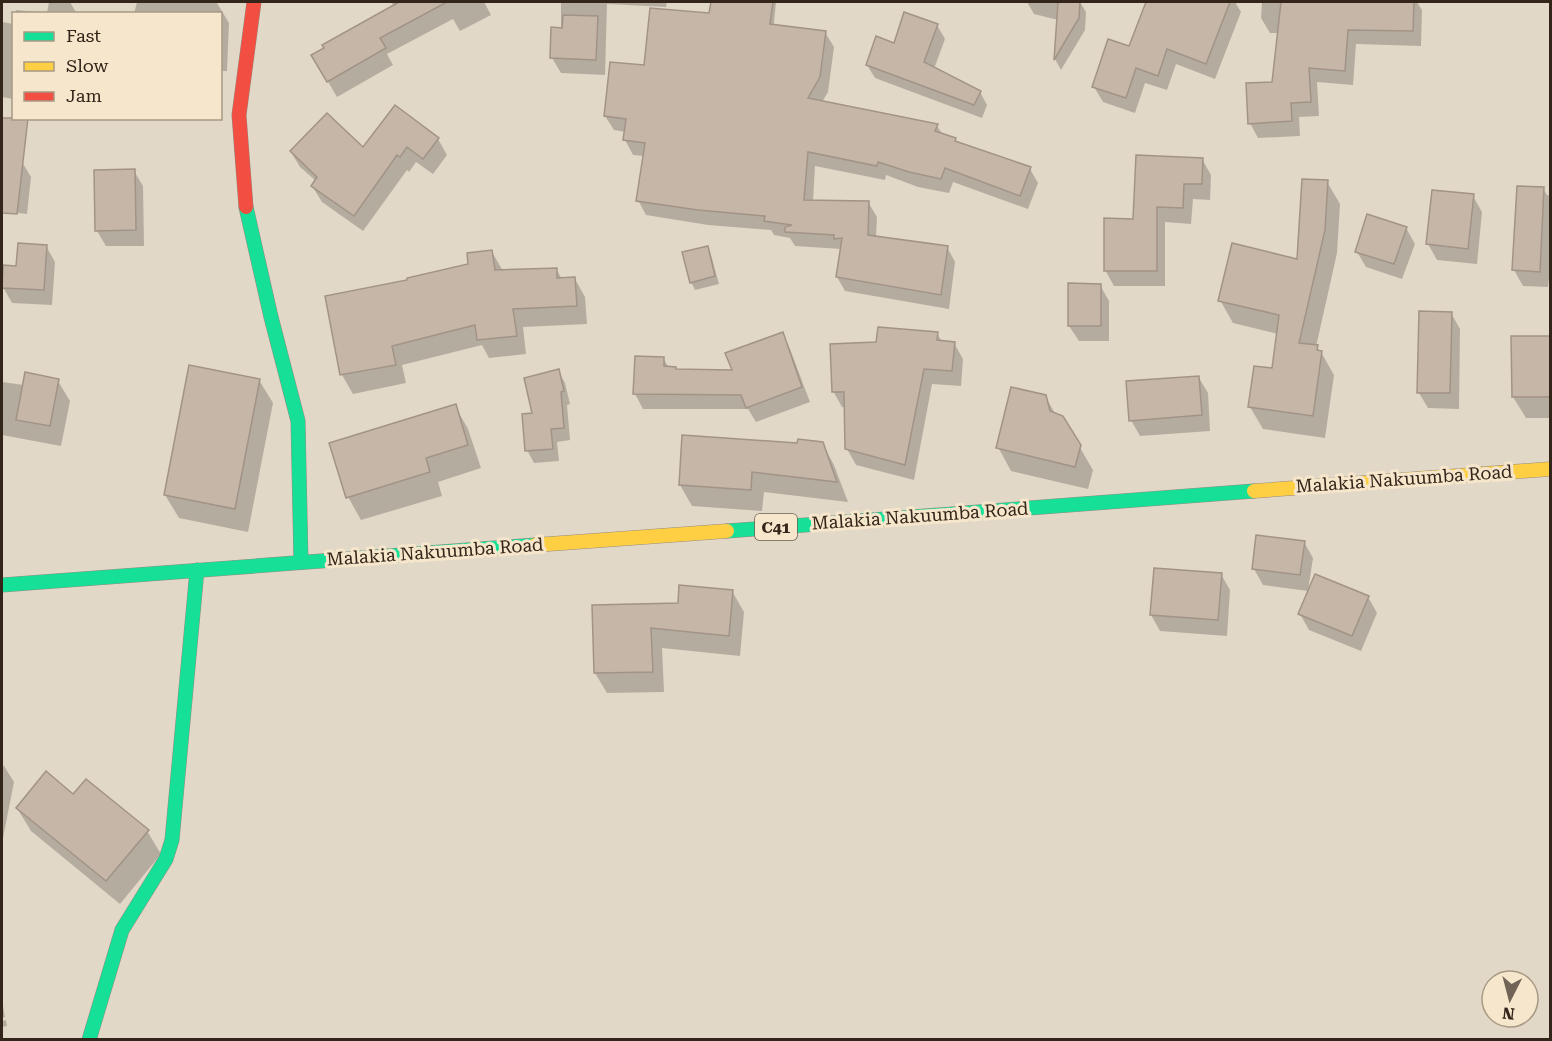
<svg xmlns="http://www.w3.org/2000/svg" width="1552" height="1041" viewBox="0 0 1552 1041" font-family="'Roboto Serif',serif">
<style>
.shadow{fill:#0003}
.building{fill:#c6b6a8;stroke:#a29387;stroke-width:1.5}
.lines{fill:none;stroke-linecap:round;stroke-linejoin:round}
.fast-casing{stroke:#968c81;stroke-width:15}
.slow-casing{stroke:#968c81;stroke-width:15}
.jam-casing{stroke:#968c81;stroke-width:15}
.fast{stroke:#16e098;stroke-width:14}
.slow{stroke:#ffcf43;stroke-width:14}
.jam{stroke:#f24e42;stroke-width:14}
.labels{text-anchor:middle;stroke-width:6;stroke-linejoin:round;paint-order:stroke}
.shield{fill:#f6e6cb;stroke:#6e5f4f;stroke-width:1.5}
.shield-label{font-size:16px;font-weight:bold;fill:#34251a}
.street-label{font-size:18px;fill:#34251a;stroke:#f6e6cb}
</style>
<rect width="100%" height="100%" fill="#e2d8c7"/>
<g class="shadow">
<polygon points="49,2 70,2 77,14 16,14 16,10 47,13"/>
<polygon points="137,2 217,3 229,23 227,71 220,71 220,14 134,14"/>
<polygon points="394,2 484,2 491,15 460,31 453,19 387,54 393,65 337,97 313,56 394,6 392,3"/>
<polygon points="561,2 667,2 666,7 607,4 605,75 561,73 552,58 561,29"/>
<polygon points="712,2 776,2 768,84 825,32 834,47 828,92 822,102 937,126 943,135 955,140 956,143 1030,169 1038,183 1028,209 953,182 949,193 918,187 886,175 885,180 815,166 813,201 868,202 877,217 876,237 947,247 955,262 949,309 845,291 837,277 842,249 795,246 790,238 774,235 771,230 708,225 646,215 638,200 645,156 633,155 625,140 626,132 614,130 605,116 646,67 710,15"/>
<polygon points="1027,2 1080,2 1086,12 1085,30 1061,70 1055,59 1058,20 1034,14"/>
<polygon points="1156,2 1235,2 1241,12 1215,79 1176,64 1167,90 1145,83 1135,113 1103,102 1094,87 1130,47"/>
<polygon points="1262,2 1417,2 1422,10 1421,46 1356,44 1353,85 1317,82 1319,116 1299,117 1300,136 1258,138 1250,123 1273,83 1279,33 1270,33 1261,18"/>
<polygon points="2,22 14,24 14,99 2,97"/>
<polygon points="937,25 945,39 934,69 980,92 987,105 982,118 875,78 867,65 895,45"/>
<polygon points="438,139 447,155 433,174 416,162 409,172 407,170 363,231 322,202 312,186 316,181 300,167 291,152 363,150"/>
<polygon points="2,159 22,162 31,177 27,214 2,211"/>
<polygon points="1202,159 1211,175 1210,200 1193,199 1191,224 1165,222 1165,286 1114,286 1105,270 1135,220"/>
<polygon points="134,171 143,186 144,246 106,246 97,231"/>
<polygon points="1327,182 1340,204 1337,253 1316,347 1321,352 1334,375 1325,438 1263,429 1250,407 1273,370 1278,334 1233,323 1220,300 1298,261"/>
<polygon points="1543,189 1547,195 1550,196 1550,278 1549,278 1548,287 1523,286 1514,270"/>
<polygon points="1473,196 1482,212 1477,264 1437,260 1428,244"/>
<polygon points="1406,228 1415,244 1402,279 1366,267 1357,252"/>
<polygon points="46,246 55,262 52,305 12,303 3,287 17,268"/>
<polygon points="707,248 711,255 719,284 695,290 691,282"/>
<polygon points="492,252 503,271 556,269 562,279 575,279 585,297 587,324 523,327 526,354 489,358 482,345 402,365 406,383 353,394 342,375 327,297 409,281 470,265"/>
<polygon points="1100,285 1109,301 1109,341 1079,341 1069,326"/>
<polygon points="1451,313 1460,329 1459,409 1428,408 1419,393"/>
<polygon points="937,333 942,342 954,343 963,359 961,386 932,384 914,480 856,465 847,449 846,407 842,407 833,391 878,344"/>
<polygon points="782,334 790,349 810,402 756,422 748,409 643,409 635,394 636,357 663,358 669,368 676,370 734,371"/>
<polygon points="1550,337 1550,418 1526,418 1513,397"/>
<polygon points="558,371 565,383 570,404 567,405 570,440 557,442 559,461 534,463 527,450 534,414"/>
<polygon points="1199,378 1208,393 1210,431 1140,436 1131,420"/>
<polygon points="259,380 273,403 248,532 179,518 165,495"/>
<polygon points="58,381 70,401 61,446 2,435 2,382 24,385"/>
<polygon points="1045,396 1056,415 1079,446 1093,470 1088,489 1011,471 998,447"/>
<polygon points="455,406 468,429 481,468 438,482 442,496 361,520 348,497"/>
<polygon points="822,443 834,465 848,502 764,492 762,511 692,506 680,485 799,445"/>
<polygon points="1304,542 1313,558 1308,591 1263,585 1254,569"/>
<polygon points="1221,574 1230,590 1227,636 1160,631 1151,615"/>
<polygon points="732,591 744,612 740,656 662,648 664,692 607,693 595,673 679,604"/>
<polygon points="1368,597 1377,613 1361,651 1309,630 1300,614"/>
<polygon points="2,765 4,766 14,782 2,843"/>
<polygon points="74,796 147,831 161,854 120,904 31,831 17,808"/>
<polygon points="2,1000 5,1017 2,1018"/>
<polygon points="6,1020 7,1026 2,1027 2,1021"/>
</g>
<g class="building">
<polygon points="399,2 447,2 380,38 386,48 327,82 311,55 324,48 322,45"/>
<polygon points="711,2 773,2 770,24 826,31 820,77 808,98 938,124 935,131 956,138 955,141 1031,167 1020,196 945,168 941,179 909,172 878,162 877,166 808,152 804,200 869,201 868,235 948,246 941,295 836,277 842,238 834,239 834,235 785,232 785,227 792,225 764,221 765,216 698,210 636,201 645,143 623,140 626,119 604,116 610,62 644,65 650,8 709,13"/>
<polygon points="1058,2 1080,2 1079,18 1054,60"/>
<polygon points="1146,2 1230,2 1206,64 1167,49 1158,76 1136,68 1126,98 1092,87 1108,39 1129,46"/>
<polygon points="1281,2 1414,2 1413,31 1348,30 1345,71 1309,68 1311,102 1291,103 1292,121 1248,124 1246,83 1272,82"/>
<polygon points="904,12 938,24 924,62 981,91 974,105 866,65 876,36 894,43"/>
<polygon points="563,15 598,16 596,60 550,58 551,27 562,28"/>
<polygon points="395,105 439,138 423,159 407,147 400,157 397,155 354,216 311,186 317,177 290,151 327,113 363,147"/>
<polygon points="2,118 28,118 17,214 2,213"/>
<polygon points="1136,155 1203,158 1202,184 1184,184 1183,208 1157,207 1157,271 1104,271 1104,218 1133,219"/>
<polygon points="135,169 136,230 95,231 94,170"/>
<polygon points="1302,179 1328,180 1325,230 1299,343 1318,345 1317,350 1322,351 1313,416 1248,407 1254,366 1272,368 1279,315 1218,301 1232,243 1297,259"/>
<polygon points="1517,186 1544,187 1540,272 1512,270"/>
<polygon points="1432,190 1474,194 1468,249 1426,244"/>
<polygon points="1367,214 1407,227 1394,264 1355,252"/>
<polygon points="18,243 47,245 44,290 2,288 3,265 16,266"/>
<polygon points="708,246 715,276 690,283 682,252"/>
<polygon points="492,250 495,270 557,268 557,278 575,277 577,306 513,309 517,336 477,340 475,325 392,346 396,365 340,375 325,296 407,280 407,278 468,264 467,253"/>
<polygon points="1068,283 1101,284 1101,326 1068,326"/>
<polygon points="1419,311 1452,312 1450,393 1417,393"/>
<polygon points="878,327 938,332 937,340 955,342 952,371 924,369 905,465 845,449 844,392 832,392 830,344 876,342"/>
<polygon points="783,332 802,387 746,408 741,395 633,394 635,356 664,357 664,366 676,367 676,369 732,370 725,353"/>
<polygon points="1511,336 1551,336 1551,397 1512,397"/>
<polygon points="189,365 260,379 235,509 164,495"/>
<polygon points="559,369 564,391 561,392 564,428 551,429 553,449 525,451 522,414 532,413 524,378"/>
<polygon points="25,372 59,379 50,426 16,420"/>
<polygon points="1199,376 1202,415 1129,421 1126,381"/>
<polygon points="1011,387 1046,395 1050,411 1063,416 1081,445 1075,467 996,448"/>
<polygon points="456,404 468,445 426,458 430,472 346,498 329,443"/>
<polygon points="682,435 797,443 798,439 823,442 837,482 752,472 751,490 679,485"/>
<polygon points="1256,535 1305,541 1300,575 1252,569"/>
<polygon points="1154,568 1222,573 1218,620 1150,615"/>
<polygon points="1315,574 1369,596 1352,636 1298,614"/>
<polygon points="679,585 733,590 729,636 651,628 653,672 594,673 592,605 678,603"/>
<polygon points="46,771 73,794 86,779 149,830 106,881 16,808"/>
</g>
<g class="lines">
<defs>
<g id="fast">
<polyline points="246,207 271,317 298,421 301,562"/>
<polyline points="727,531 1254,491"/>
<polyline points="2,585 535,545"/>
<polyline points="89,1040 122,930 166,859 172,840 197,570"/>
</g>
<g id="slow">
<polyline points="1254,491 1550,469"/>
<polyline points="535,545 727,531"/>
</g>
<polyline id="jam" points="246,207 239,115 254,2"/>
</defs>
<use href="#fast" class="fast-casing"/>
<use href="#slow" class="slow-casing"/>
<use href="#jam" class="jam-casing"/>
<use href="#fast" class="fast"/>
<use href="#slow" class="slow"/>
<use href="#jam" class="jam"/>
</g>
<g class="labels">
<rect class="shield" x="755" y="514" width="42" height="26" rx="4.5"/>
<g class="shield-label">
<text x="776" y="533">C41</text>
</g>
<g class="street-label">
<text transform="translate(1404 479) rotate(-4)" y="6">Malakia Nakuumba Road</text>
<text transform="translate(920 516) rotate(-4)" y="6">Malakia Nakuumba Road</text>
<text transform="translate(435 552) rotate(-4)" y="6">Malakia Nakuumba Road</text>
</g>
</g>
<rect width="1552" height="1041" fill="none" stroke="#34251a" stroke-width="6"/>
<rect x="12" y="12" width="210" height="108" fill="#f6e6cb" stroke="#a89984" stroke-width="1.5"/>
<rect x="24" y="32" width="30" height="9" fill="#16e098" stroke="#a89984" stroke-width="1.5"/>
<text x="66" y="42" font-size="18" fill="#34251a">Fast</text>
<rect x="24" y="62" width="30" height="9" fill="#ffcf43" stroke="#a89984" stroke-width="1.5"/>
<text x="66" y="72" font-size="18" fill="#34251a">Slow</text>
<rect x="24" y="92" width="30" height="9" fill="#f24e42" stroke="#a89984" stroke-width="1.5"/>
<text x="66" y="102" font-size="18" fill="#34251a">Jam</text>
<g transform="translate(1510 999) rotate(186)"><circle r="28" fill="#f6e6cb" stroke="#a89984" stroke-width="1.5"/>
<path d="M0-4.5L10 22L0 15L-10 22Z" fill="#716457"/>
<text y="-9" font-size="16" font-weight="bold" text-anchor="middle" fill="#34251a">N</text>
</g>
</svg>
